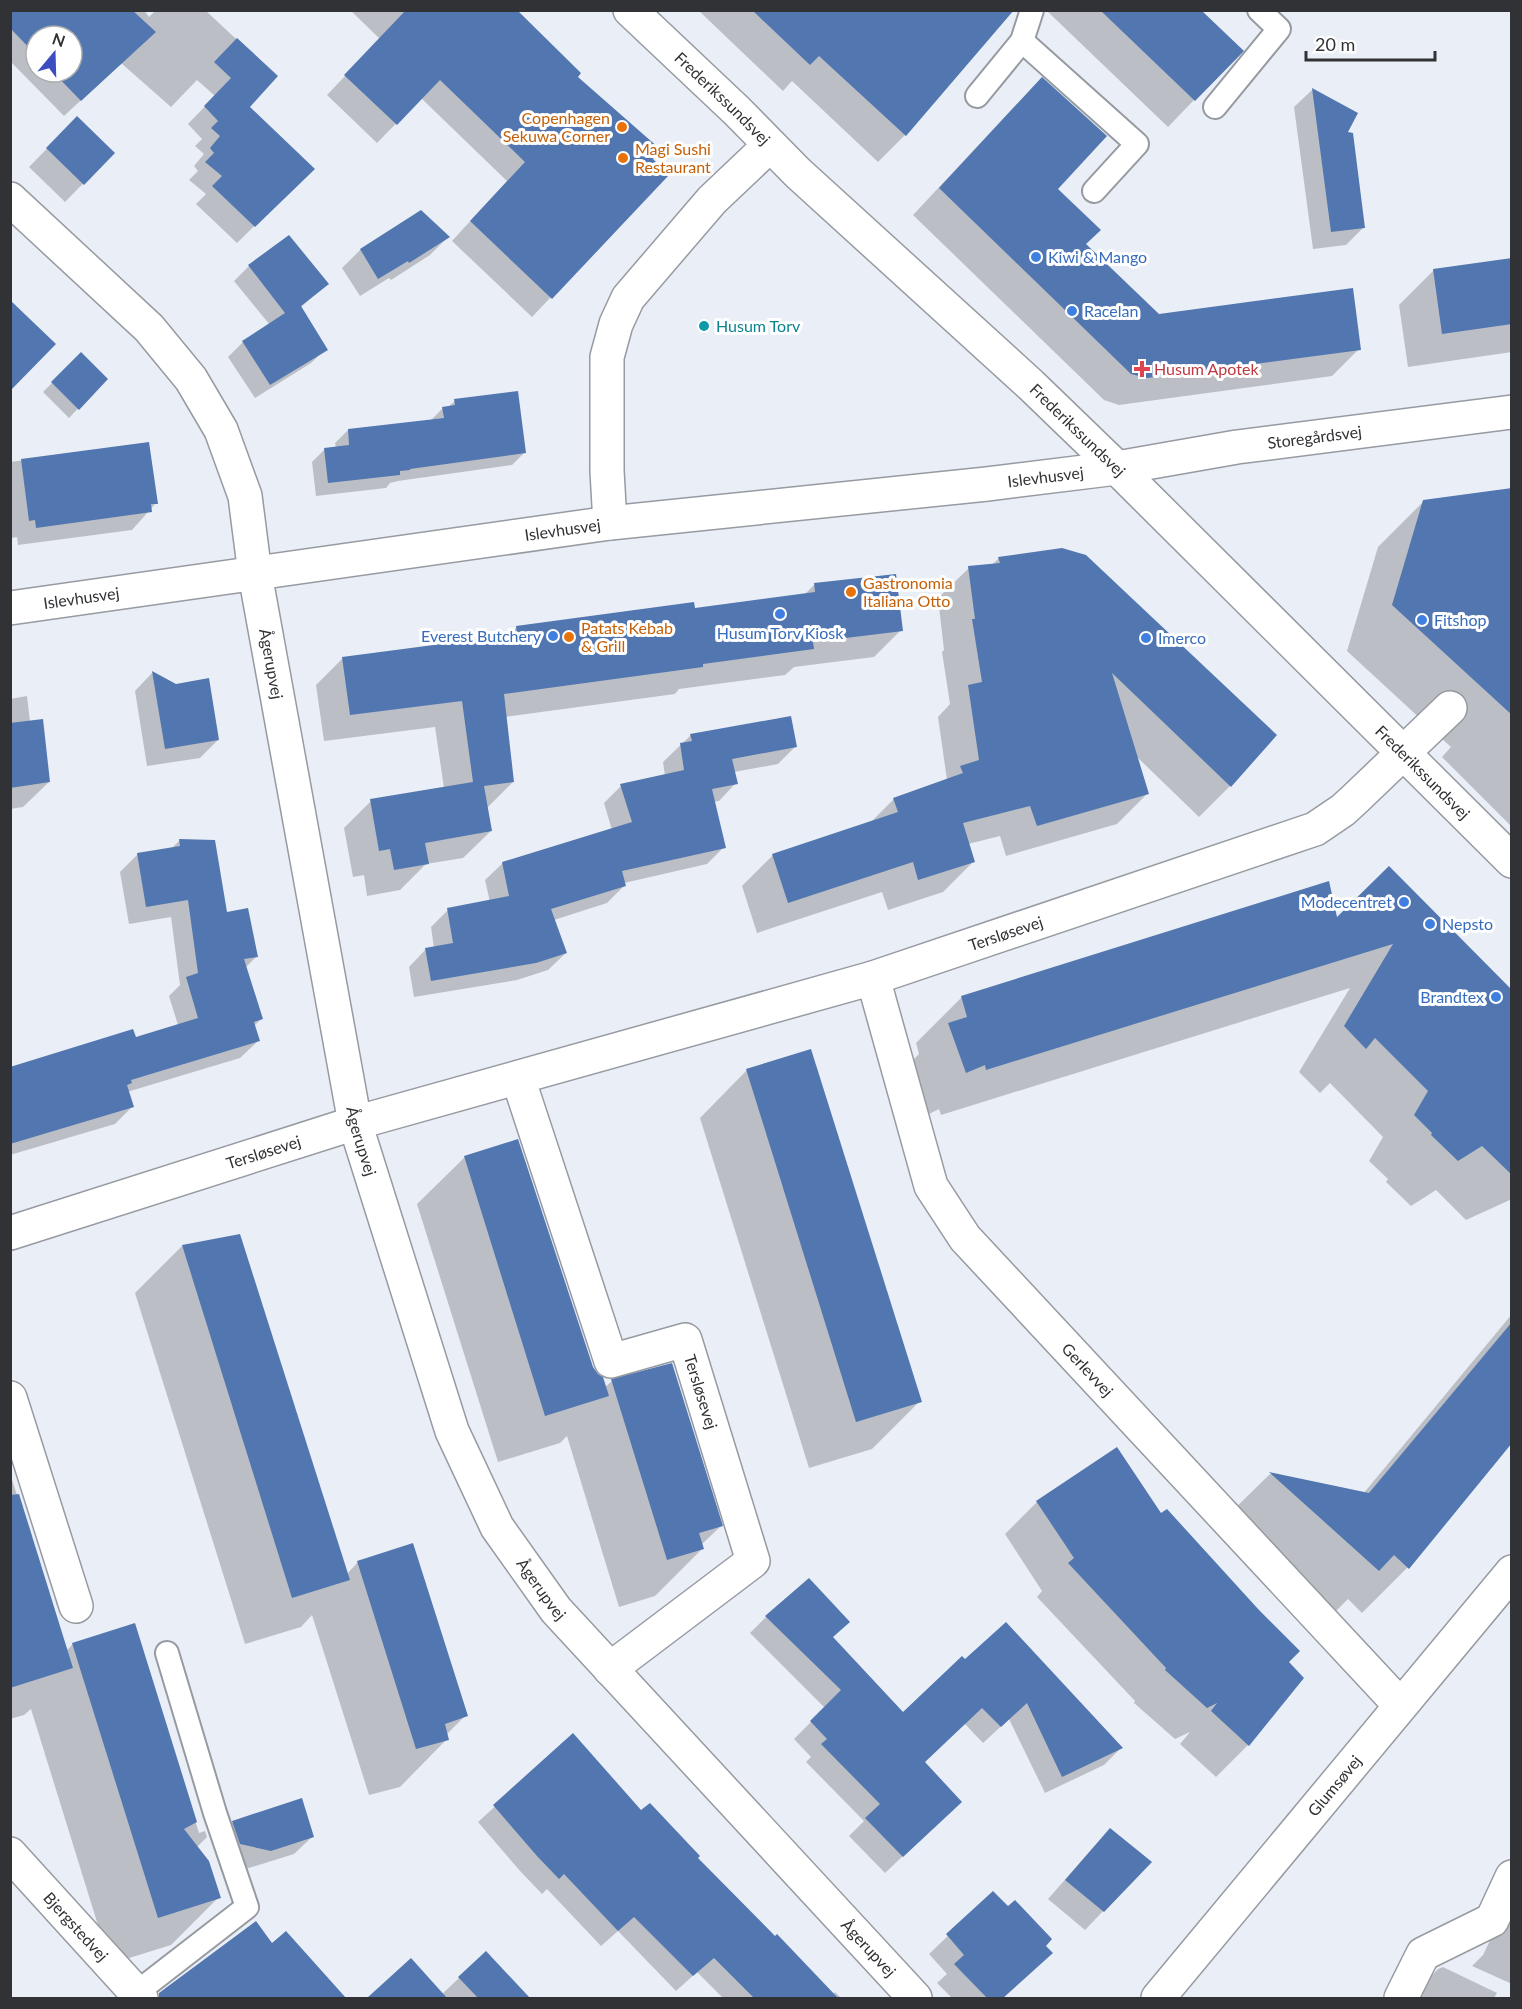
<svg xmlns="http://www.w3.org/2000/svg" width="1522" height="2009" viewBox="0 0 1522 2009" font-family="Lato,sans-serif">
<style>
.shadow{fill:#0003;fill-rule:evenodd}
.building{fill:#5276af}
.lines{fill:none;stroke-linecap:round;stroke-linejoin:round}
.lane-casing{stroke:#969aa1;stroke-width:26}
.street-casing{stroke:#969aa1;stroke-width:36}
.secondary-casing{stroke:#969aa1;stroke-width:36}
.lane{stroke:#fff;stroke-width:22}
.street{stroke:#fff;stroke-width:33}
.secondary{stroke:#fff;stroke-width:33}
.food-dot{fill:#e8710a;stroke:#fff;stroke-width:2}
.shop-dot{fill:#3f7fe0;stroke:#fff;stroke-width:2}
.culture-dot{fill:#0f9aa8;stroke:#fff;stroke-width:2}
.health-dot{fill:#e0444e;stroke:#fff;stroke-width:2}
.labels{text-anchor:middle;stroke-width:6;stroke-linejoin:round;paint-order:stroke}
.street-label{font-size:16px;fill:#303235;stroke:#fff}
.food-label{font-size:16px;fill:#c56008;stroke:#fff;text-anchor:start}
.shop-label{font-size:16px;fill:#366cbe;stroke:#fff;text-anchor:start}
.culture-label{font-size:16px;fill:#0d838f;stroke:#fff;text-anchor:start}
.health-label{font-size:16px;fill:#be3a42;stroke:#fff;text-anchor:start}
</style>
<rect width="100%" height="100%" fill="#eaeff7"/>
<g class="shadow">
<path d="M16,10H144L149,17L156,10H205L276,76L248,107L295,186L237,243L196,204L206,194L189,180L198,171L194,166L204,154L195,146L202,139L188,124L215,96L197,80L171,107L121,63L64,116L10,61V16ZM36,36H72V72H36Z"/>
<polygon points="350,10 471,10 576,77 667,175 532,317 452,241 507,181 421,98 377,143 327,95 380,39"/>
<polygon points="698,10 1012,10 905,135 878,162 792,81 783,91"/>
<polygon points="1046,10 1199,10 1194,100 1168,127"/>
<polygon points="1312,90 1356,113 1346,133 1364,227 1346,245 1313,249 1294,107"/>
<polygon points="1015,106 1084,244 1159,315 1359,349 1332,376 1119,405 1104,400 913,215"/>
<polygon points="77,118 113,153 65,202 29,167"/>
<polygon points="421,212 448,237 430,255 391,280 389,278 360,296 342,268 360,250"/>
<polygon points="289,237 327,284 300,308 326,349 311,363 255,398 228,357 243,342 270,325 234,281 248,267"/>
<polygon points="1512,259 1512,352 1408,367 1399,305 1433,271"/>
<polygon points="81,354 106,379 69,418 43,392"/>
<polygon points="455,401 525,452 512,465 398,481 390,483 386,488 316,496 312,462 325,449 336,448 335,443 348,430 430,421 443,408 448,407"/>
<polygon points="148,443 156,503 132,530 18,545 17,537 11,538 10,462"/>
<polygon points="1512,490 1512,827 1442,757 1451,747 1347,651 1378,547 1424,501"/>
<polygon points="999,558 1275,735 1230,786 1199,817 1136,756 1148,793 1117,824 1006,856 1000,836 968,844 974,861 943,892 888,910 882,892 757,933 742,886 773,855 870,823 894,799 947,780 938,717 950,704 942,652 944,650 938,598 969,568 992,565"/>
<polygon points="814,585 901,630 874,657 794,667 785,675 679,689 675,694 505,717 513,782 487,808 491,831 463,858 426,864 400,890 367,896 364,875 353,877 344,828 371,801 444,788 435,727 324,741 316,685 343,658 507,637 516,628 694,609 804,595"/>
<polygon points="152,673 218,740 200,758 147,766 135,691"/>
<polygon points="27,696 30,722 49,782 23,807 10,809 10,699"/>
<polygon points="691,735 795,747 778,764 734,772 736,783 719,801 713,802 724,847 707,864 624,883 625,885 607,903 554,920 566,953 548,970 517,980 414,997 409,967 426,949 434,948 431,927 448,910 490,902 485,880 503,863 612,830 604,803 621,786 665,776 663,762"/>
<polygon points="180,840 226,913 257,956 245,968 261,1019 254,1026 258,1041 240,1058 127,1092 132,1107 115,1124 10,1155 10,1069 135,1038 178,1025 169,996 180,985 171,917 129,924 120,872 138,854 171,849"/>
<polygon points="1336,919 1512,993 1512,1199 1466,1220 1436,1190 1411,1206 1386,1182 1388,1179 1369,1161 1383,1137 1330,1083 1320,1093 1299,1072 1350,988 941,1115 939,1109 921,1118 904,1069 919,1054 916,1043 962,997"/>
<polygon points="747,1070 920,1401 872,1449 809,1468 700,1118"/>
<polygon points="465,1157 604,1388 612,1381 721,1526 701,1545 702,1549 655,1596 619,1607 567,1436 560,1443 498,1462 417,1204"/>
<polygon points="182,1246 347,1574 358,1562 466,1715 446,1735 447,1739 400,1787 369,1795 312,1615 301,1627 245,1644 135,1293"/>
<polygon points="1512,1314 1512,1441 1407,1568 1362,1613 1348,1599 1332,1615 1225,1518 1270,1474 1363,1494"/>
<polygon points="10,1473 66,1651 73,1644 134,1625 199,1833 205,1831 207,1837 197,1847 219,1897 171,1945 110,1964 31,1709 24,1715 10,1719"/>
<polygon points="1037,1502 1161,1515 1287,1662 1248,1745 1216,1777 1180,1744 1190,1732 1175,1739 1134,1703 1135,1701 1037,1597 1042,1591 1005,1534"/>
<polygon points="766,1617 832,1638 903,1714 962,1658 1121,1748 1104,1765 1045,1793 1009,1719 983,1743 964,1723 923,1763 943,1818 885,1873 849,1836 864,1821 806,1762 811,1757 794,1739 825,1708 750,1633"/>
<polygon points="573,1735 641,1812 696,1858 832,1995 835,1992 841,1998 723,1998 697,1972 676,1991 618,1931 601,1946 547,1889 542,1894 521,1872 478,1822"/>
<polygon points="233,1822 313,1836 294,1854 249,1868 222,1862 215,1840"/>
<polygon points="1111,1830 1150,1862 1085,1930 1048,1899 1093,1848"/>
<polygon points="1512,1881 1512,1984 1472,1966 1483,1955 1503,1913"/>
<polygon points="993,1893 1044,1946 1033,1971 1003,1998 952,1998 937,1983 947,1974 929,1954"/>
<polygon points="272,1945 330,1983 314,1998 157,1998 169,1986"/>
<polygon points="486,1953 528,1998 369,1998 411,1961 442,1994"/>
<polygon points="1443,1967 1497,1993 1494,1998 1410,1998 1438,1969"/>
</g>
<g class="building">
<polygon points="10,10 132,10 156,32 81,101 53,72 72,72 72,36 36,36 36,55 10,28"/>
<polygon points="406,10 517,10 581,73 578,77 660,149 653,159 669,175 552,299 470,221 525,162 440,80 397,125 344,75"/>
<polygon points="752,10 1014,10 906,136 819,56 810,65"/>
<polygon points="1100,10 1201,10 1244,51 1195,101"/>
<polygon points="237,38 278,76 250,107 315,169 255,227 212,186 222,176 205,162 214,153 210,148 220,136 211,128 218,121 204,106 231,78 214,62"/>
<polygon points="1042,77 1107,136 1058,189 1101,230 1086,244 1159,314 1353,288 1361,350 1147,378 1131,374 939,188"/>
<polygon points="1312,88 1358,113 1348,132 1353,133 1365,228 1331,232"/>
<polygon points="77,116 115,153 84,185 46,148"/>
<polygon points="421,210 450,237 409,263 408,261 378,279 360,249"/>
<polygon points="289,235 329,284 301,306 328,350 270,385 242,341 285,313 248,265"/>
<polygon points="1512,258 1512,324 1442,334 1433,269"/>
<polygon points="10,300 56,344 10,391"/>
<polygon points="81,352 108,379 79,410 51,382"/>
<polygon points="518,391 526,453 410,469 410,470 400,471 400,475 328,483 324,448 349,445 348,429 444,418 442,407 455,405 454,399"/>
<polygon points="149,442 158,504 151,504 152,512 36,528 35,520 29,521 21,459"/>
<polygon points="1512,488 1512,715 1392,605 1423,500"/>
<polygon points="1062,548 1086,555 1277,735 1231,787 1112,673 1149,794 1037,826 1030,806 963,823 975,862 918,880 913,862 788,903 772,854 898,812 893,798 963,773 960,766 979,760 968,685 982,682 972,619 975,619 968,566 1000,563 998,557"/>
<polygon points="896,574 903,631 813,642 814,649 703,664 703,667 504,694 514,782 484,786 492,831 425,843 429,864 394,870 390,849 379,851 370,799 473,782 462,701 350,715 342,657 517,634 516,626 694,602 695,608 815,592 814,583"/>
<polygon points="152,671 176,684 209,678 219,740 165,749"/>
<polygon points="791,716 797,747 732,759 738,784 712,789 726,848 622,871 626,886 551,909 567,953 536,963 431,981 425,948 453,943 447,908 509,896 502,862 632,822 620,784 684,770 680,743 692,741 690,734"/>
<polygon points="43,719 50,782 10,788 10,723"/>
<polygon points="179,839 215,840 227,912 248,908 258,957 244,959 263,1019 254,1022 260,1041 131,1080 132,1083 127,1085 134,1107 10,1144 10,1067 133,1029 136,1037 198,1018 186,977 198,973 188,900 146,907 137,853 180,846"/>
<polygon points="1389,866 1512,990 1512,1175 1482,1146 1458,1161 1431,1135 1432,1133 1414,1115 1428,1091 1375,1038 1366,1049 1344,1026 1393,944 986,1070 985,1065 966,1073 948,1023 967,1017 961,996 1329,881 1337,917"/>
<polygon points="811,1049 922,1402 856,1422 746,1069"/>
<polygon points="518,1139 593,1367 598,1374 603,1377 609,1396 545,1416 464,1156"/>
<polygon points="240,1234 350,1580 292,1598 182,1245"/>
<polygon points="1512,1322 1512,1443 1409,1569 1394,1555 1379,1571 1269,1472 1369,1493"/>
<polygon points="672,1363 723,1526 699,1533 704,1549 667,1560 611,1379"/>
<polygon points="1117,1447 1161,1513 1167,1509 1259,1610 1300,1651 1289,1662 1304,1678 1249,1746 1211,1711 1217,1703 1207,1708 1165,1670 1166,1668 1068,1563 1074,1558 1036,1501"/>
<polygon points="19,1494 73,1668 10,1688 10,1495"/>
<polygon points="413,1543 468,1716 445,1724 449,1740 416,1749 357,1561"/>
<polygon points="809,1578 850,1622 833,1637 903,1712 962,1656 965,1659 1006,1622 1123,1748 1062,1777 1027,1703 1001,1727 982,1708 925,1762 962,1802 903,1857 865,1818 880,1804 821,1744 827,1739 810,1721 841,1690 765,1616"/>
<polygon points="135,1623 197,1822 184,1829 209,1861 221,1898 158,1918 72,1643"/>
<polygon points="573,1733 641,1810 650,1803 700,1856 698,1858 775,1936 777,1934 838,1998 754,1998 714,1958 693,1976 634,1917 618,1931 564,1874 559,1879 537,1856 493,1805"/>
<polygon points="302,1798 314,1837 271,1851 240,1844 232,1821"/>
<polygon points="1110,1828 1152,1862 1104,1912 1065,1880"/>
<polygon points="993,1891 1008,1906 1015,1900 1052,1939 1046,1946 1053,1953 1003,1998 987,1998 954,1964 964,1955 946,1934"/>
<polygon points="256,1921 272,1943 286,1931 346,1998 159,1998 159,1993"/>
<polygon points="486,1951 530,1998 478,1998 458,1977"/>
<polygon points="411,1958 447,1998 367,1998"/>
</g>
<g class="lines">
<defs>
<g id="lane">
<polyline points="1022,41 1137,144 1094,191"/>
<polyline points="977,96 1022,41 1032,10"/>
<polyline points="1215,107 1279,29 1259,10"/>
<polyline points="136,1993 247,1907 215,1813 167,1653"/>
</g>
<g id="street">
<path id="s1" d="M10,199L149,328L191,379L221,430L245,496L255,574L355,1123L452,1431L497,1527L556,1610L915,1998"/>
<polyline points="610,523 607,471 607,357 616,324 628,298 712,200 770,145"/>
<path id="s2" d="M873,978L931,1186L965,1238L1400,1705"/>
<path id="s3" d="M518,1078L611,1361L685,1340L753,1561L610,1669"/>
<path id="s4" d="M10,1233L355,1123L873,978L1315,829L1343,810L1355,799L1450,708"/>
<polyline points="10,1398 76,1606"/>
<path id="s5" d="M10,1854L141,1998"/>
<path id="s6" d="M1158,1998L1512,1572"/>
<polyline points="1401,1998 1423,1954 1492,1920 1512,1877"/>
</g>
<g id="secondary">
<path id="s7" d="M630,10L737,111L798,173L1031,385L1117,468L1512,861"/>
<path id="s8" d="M10,608L610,523L987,484L1117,468L1237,447L1512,412"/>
</g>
</defs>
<use href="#lane" class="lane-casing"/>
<use href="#street" class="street-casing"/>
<use href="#secondary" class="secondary-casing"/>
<use href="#lane" class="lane"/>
<use href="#street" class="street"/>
<use href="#secondary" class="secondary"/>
</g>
<g class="food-dot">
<circle cx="622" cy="127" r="6"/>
<circle cx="623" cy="158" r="6"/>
<circle cx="851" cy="592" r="6"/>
<circle cx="569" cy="637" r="6"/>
</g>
<g class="shop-dot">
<circle cx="1036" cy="257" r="6"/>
<circle cx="1072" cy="311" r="6"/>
<circle cx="780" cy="614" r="6"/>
<circle cx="1422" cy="620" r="6"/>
<circle cx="553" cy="636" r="6"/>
<circle cx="1146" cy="638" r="6"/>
<circle cx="1404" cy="902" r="6"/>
<circle cx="1430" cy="924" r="6"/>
<circle cx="1496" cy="997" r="6"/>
</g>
<circle class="culture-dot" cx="704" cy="326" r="6"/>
<path class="health-dot" d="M1139 360h6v6h6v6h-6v6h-6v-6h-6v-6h6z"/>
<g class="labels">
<g class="street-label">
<text dy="6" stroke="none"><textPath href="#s7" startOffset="128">Frederikssundsvej</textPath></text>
<text dy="6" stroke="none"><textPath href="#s7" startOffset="614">Frederikssundsvej</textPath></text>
<text dy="6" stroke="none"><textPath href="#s8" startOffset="1316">Storegårdsvej</textPath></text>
<text dy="6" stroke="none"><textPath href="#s8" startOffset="1044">Islevhusvej</textPath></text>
<text dy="6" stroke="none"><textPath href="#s8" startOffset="558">Islevhusvej</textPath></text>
<text dy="6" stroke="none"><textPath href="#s8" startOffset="72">Islevhusvej</textPath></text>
<text dy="6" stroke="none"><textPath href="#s1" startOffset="555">Ågerupvej</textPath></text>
<text dy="6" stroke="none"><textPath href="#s7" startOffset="1100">Frederikssundsvej</textPath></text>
<text dy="6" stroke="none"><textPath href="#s4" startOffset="1040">Tersløsevej</textPath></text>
<text dy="6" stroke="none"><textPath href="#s1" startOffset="1041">Ågerupvej</textPath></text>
<text dy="6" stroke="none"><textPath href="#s4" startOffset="266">Tersløsevej</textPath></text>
<text dy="6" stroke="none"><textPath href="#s2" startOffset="458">Gerlevvej</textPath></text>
<text dy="6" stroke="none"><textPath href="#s3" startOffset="429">Tersløsevej</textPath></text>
<text dy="6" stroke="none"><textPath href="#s1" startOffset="1527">Ågerupvej</textPath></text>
<text dy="6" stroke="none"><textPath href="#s6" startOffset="276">Glumsøvej</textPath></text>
<text dy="6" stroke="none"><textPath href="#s5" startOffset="98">Bjergstedvej</textPath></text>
<text dy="6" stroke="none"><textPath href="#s1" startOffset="2013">Ågerupvej</textPath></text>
</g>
<g class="food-label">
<text x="610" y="124" text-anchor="end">Copenhagen<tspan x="610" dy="18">Sekuwa Corner</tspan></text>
<text x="635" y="155">Magi Sushi<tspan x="635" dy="18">Restaurant</tspan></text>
<text x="863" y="589">Gastronomia<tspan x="863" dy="18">Italiana Otto</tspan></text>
<text x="581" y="634">Patats Kebab<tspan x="581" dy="18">&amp; Grill</tspan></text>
</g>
<g class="shop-label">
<text x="1048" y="263">Kiwi &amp; Mango</text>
<text x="1084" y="317">Racelan</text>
<text x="1434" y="626">Fitshop</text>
<text x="780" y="639" text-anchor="middle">Husum Torv Kiosk</text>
<text x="541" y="642" text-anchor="end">Everest Butchery</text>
<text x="1158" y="644">Imerco</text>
<text x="1392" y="908" text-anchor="end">Modecentret</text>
<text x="1442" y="930">Nepsto</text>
<text x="1484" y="1003" text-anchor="end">Brandtex</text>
</g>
<g class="culture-label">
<text x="716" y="332">Husum Torv</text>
</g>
<g class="health-label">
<text x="1154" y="375">Husum Apotek</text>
</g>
</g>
<rect width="1522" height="2009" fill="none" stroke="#303235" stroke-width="24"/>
<g transform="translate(54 54) rotate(19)"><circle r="28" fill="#ffffff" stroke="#acadae" stroke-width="1.5"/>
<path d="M0-4.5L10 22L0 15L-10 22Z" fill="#3b4dc0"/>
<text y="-9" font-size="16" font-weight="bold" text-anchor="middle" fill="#303235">N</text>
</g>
<path d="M1306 51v9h129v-9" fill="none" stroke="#303235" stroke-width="3"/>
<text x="1315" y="51" font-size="18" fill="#303235" stroke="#ffffff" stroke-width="4.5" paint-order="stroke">20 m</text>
</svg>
